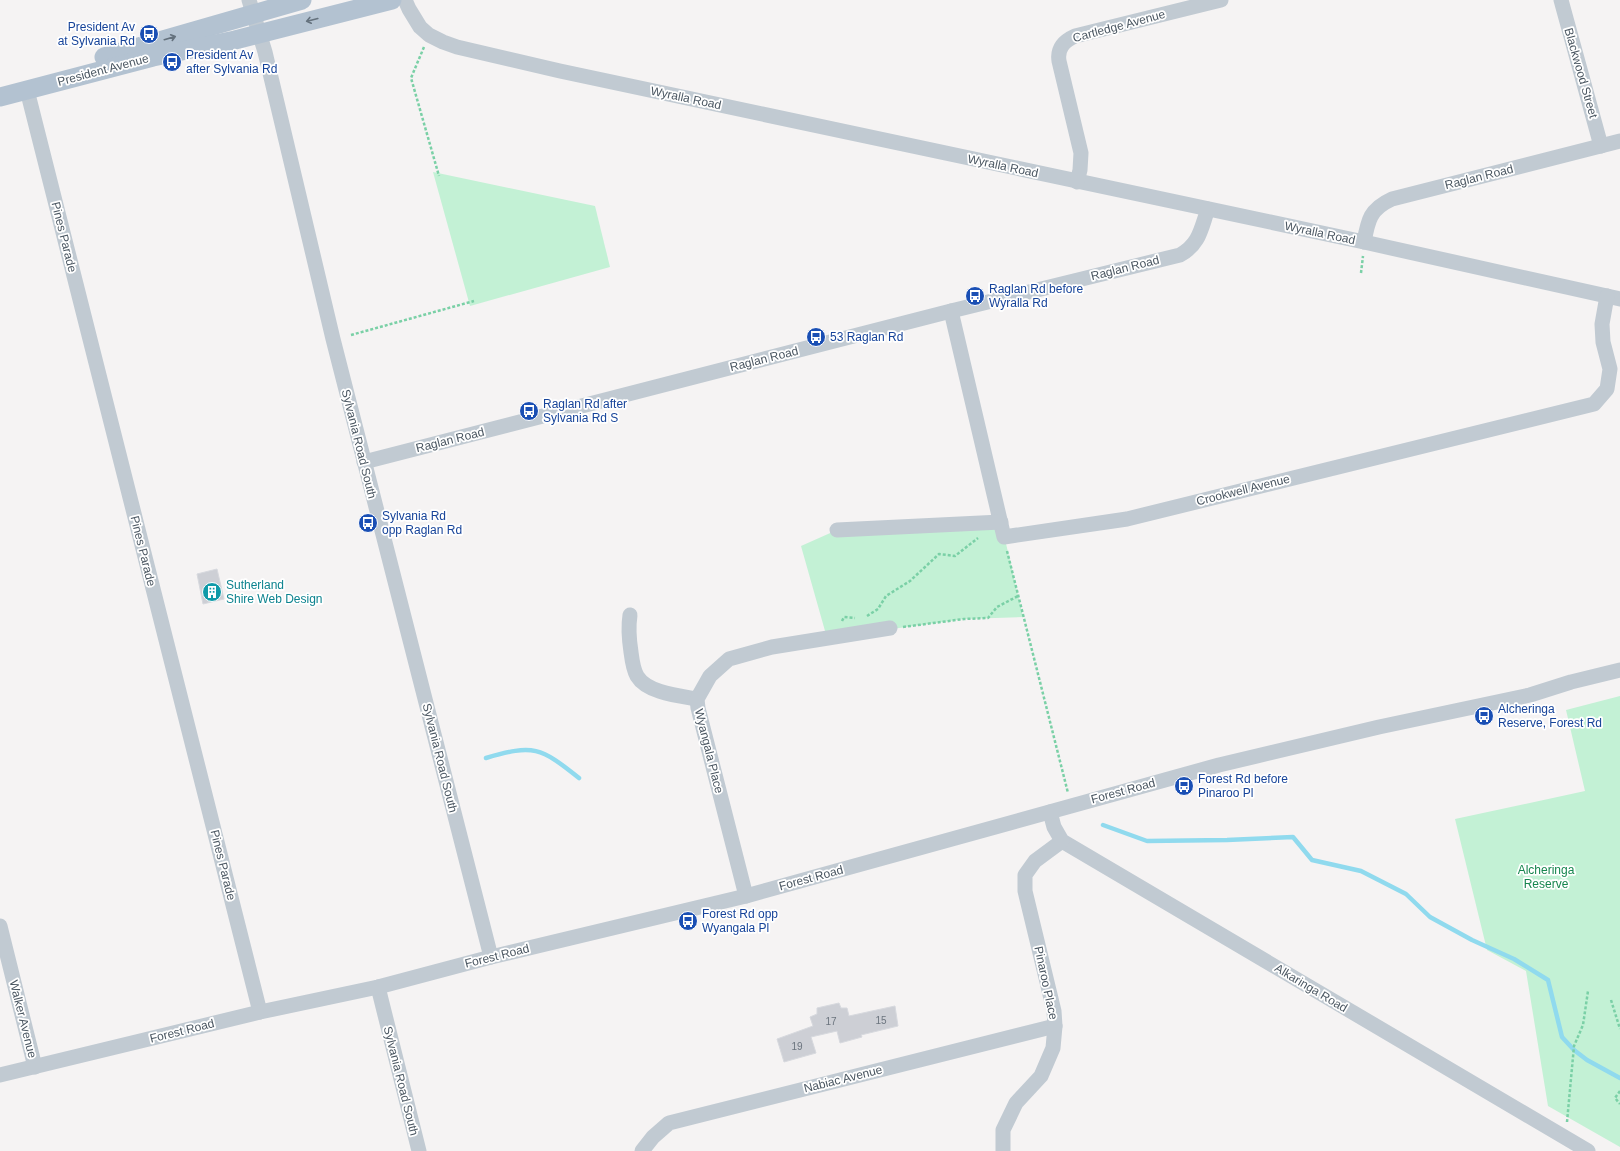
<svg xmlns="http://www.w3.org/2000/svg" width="1620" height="1151" viewBox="0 0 1620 1151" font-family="Arial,sans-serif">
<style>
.green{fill:#c3f1d5}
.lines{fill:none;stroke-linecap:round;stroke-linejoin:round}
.stream{stroke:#90daee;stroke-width:4.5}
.building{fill:#cdcfd5;stroke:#d7d9de}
.path{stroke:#7ad0a6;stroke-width:2.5;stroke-dasharray:3 2;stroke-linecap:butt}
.minor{stroke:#c1cad2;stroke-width:15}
.major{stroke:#b3c2d1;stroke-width:19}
.oneway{stroke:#64717d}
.labels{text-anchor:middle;stroke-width:3.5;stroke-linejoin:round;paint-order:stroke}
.number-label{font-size:10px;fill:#6b747e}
.street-label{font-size:12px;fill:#4a5661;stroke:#fff}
.transit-label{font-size:12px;fill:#164399;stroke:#fff;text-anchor:start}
.culture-label{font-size:12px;fill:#0d838f;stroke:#fff;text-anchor:start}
.park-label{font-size:12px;fill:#17864f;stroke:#fff}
</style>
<rect width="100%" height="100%" fill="#f5f3f3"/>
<g class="green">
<polygon points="433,172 595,206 610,267 470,306"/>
<polygon points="1001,522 1023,617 964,619 827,638 801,546 837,530"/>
<polygon points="1620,696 1620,1147 1548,1106 1526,971 1487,950 1455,819 1585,791 1566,710"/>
</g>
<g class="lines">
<g class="stream">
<path d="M486,758C534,744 540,747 579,778"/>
<polyline points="1103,825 1147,841 1227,840 1293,837 1312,860 1361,871 1406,894 1430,917 1472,940 1514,959 1548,980 1562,1037 1574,1050 1587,1060 1620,1078"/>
</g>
</g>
<g class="building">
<polygon points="217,569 224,599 203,604 197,574"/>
<polygon points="839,1003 841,1008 847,1008 849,1016 895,1006 898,1026 861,1035 862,1037 840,1043 837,1031 811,1037 816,1053 784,1062 777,1039 813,1026 810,1017 817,1014 817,1008"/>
</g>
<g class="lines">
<g class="path">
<polyline points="424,47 411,78 439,176"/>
<polyline points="1361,273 1363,256"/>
<polyline points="351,335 474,301"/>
<polyline points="1007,551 1068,793"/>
<polyline points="867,616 878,609 886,596 910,581 939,554 955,556 978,538"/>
<polyline points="842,621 844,617 855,618"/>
<polyline points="903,627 964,619 988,618 997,607 1018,596"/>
<polyline points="1611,1000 1620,1029"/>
<polyline points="1620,1091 1615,1098 1620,1104"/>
<polyline points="1567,1122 1574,1046 1583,1025 1588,991"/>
</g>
<g class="minor">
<polyline points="249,0 265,52 333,339 491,957"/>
<polyline points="405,0 409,9 420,27 429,35 443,42 457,47 560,71 1364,242 1620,299"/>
<polyline points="1561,0 1601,146"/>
<polyline points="27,90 260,1012"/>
<path d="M1077,182L1080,170L1081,153L1059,61C1057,48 1064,41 1075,36L1221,0"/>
<path d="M1364,242C1368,220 1370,209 1392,199L1620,141"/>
<polyline points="951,311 1004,537 1127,519 1594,404 1607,389 1610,369 1603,342 1602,324 1607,296"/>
<path d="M364,462L951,311L1180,255C1200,244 1201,228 1208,209"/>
<polyline points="837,530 1001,522"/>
<path d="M630,615C628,628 629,639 631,652C632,660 633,669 637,676C647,693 680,696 697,699"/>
<polyline points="1050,812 1054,827 1062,841 1588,1151"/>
<polyline points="746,896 698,708 697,699 710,676 729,659 772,647 890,628"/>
<polyline points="0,926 35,1067"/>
<polyline points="378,987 419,1151"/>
<polyline points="0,1075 260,1012 378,987 491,957 746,896 1219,765 1379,727 1530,695 1571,682 1620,670"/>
<polyline points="642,1151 653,1137 669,1123 1055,1026"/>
<polyline points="1003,1151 1003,1130 1016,1103 1041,1076 1053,1048 1055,1026 1054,1011 1025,891 1025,875 1035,861 1062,841"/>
</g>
<g class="major">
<polyline points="104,57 302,0"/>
<polyline points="0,97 153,57 235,40 392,0"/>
</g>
</g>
<defs><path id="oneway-shaft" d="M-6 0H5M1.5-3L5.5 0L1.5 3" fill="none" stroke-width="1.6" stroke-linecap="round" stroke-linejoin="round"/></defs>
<g class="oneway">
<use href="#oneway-shaft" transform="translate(312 20) rotate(166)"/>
<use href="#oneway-shaft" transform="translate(170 38) rotate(-16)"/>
</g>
<defs>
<symbol id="bus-disc" viewBox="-11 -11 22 22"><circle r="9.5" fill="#1a4fb4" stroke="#fff"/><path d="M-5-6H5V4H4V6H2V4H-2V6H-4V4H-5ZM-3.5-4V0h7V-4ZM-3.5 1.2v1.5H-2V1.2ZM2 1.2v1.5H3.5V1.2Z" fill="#fff"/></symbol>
<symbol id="building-disc" viewBox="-11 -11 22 22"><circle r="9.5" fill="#0f9aa8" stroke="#fff"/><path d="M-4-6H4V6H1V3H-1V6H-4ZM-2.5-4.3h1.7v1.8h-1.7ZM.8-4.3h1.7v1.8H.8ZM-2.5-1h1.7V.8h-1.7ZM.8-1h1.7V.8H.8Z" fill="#fff"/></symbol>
</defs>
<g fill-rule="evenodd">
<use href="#bus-disc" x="138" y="23" width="22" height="22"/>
<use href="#bus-disc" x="161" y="51" width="22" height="22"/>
<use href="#bus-disc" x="964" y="285" width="22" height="22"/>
<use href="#bus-disc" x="805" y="326" width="22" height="22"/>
<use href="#bus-disc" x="518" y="400" width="22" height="22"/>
<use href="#bus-disc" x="357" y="512" width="22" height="22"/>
<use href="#building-disc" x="201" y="581" width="22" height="22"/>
<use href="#bus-disc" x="1473" y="705" width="22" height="22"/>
<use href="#bus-disc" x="1173" y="775" width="22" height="22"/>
<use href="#bus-disc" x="677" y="910" width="22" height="22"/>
</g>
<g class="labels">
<g class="number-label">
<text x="881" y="1024">15</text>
<text x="831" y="1025">17</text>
<text x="797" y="1050">19</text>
</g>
<g class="street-label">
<text transform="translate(1119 26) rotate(-15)" y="4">Cartledge Avenue</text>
<text transform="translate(103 70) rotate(-15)" y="4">President Avenue</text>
<text transform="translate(1581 73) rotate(74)" y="4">Blackwood Street</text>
<text transform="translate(686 98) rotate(12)" y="4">Wyralla Road</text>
<text transform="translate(1003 166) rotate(12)" y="4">Wyralla Road</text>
<text transform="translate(1479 177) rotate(-14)" y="4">Raglan Road</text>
<text transform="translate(1320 233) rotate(12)" y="4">Wyralla Road</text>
<text transform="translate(64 237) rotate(76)" y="4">Pines Parade</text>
<text transform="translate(1125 268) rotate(-14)" y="4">Raglan Road</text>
<text transform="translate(764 359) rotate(-14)" y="4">Raglan Road</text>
<text transform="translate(450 440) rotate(-14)" y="4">Raglan Road</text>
<text transform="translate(359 444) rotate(76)" y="4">Sylvania Road South</text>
<text transform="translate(1243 490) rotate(-14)" y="4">Crookwell Avenue</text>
<text transform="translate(143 551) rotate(76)" y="4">Pines Parade</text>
<text transform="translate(709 751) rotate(76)" y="4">Wyangala Place</text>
<text transform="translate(440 758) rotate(76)" y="4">Sylvania Road South</text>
<text transform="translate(1123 791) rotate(-15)" y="4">Forest Road</text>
<text transform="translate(223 865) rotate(76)" y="4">Pines Parade</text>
<text transform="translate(811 878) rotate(-15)" y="4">Forest Road</text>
<text transform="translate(497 956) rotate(-14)" y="4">Forest Road</text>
<text transform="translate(1046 983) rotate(78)" y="4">Pinaroo Place</text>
<text transform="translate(1311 988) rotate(31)" y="4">Alkaringa Road</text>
<text transform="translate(23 1019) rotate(76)" y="4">Walker Avenue</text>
<text transform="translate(182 1031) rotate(-14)" y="4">Forest Road</text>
<text transform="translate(843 1079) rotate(-14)" y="4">Nabiac Avenue</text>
<text transform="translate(401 1081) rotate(76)" y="4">Sylvania Road South</text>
</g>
<g class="transit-label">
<text x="135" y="31" text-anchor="end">President Av<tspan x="135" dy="14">at Sylvania Rd</tspan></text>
<text x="186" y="59">President Av<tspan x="186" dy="14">after Sylvania Rd</tspan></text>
<text x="989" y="293">Raglan Rd before<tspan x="989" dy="14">Wyralla Rd</tspan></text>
<text x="830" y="341">53 Raglan Rd</text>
<text x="543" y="408">Raglan Rd after<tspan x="543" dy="14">Sylvania Rd S</tspan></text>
<text x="382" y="520">Sylvania Rd<tspan x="382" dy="14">opp Raglan Rd</tspan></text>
<text x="1498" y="713">Alcheringa<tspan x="1498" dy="14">Reserve, Forest Rd</tspan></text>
<text x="1198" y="783">Forest Rd before<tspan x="1198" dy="14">Pinaroo Pl</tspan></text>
<text x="702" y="918">Forest Rd opp<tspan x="702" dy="14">Wyangala Pl</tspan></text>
</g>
<g class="culture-label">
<text x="226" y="589">Sutherland<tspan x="226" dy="14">Shire Web Design</tspan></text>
</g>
<g class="park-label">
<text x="1546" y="874">Alcheringa<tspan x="1546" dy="14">Reserve</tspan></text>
</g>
</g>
</svg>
